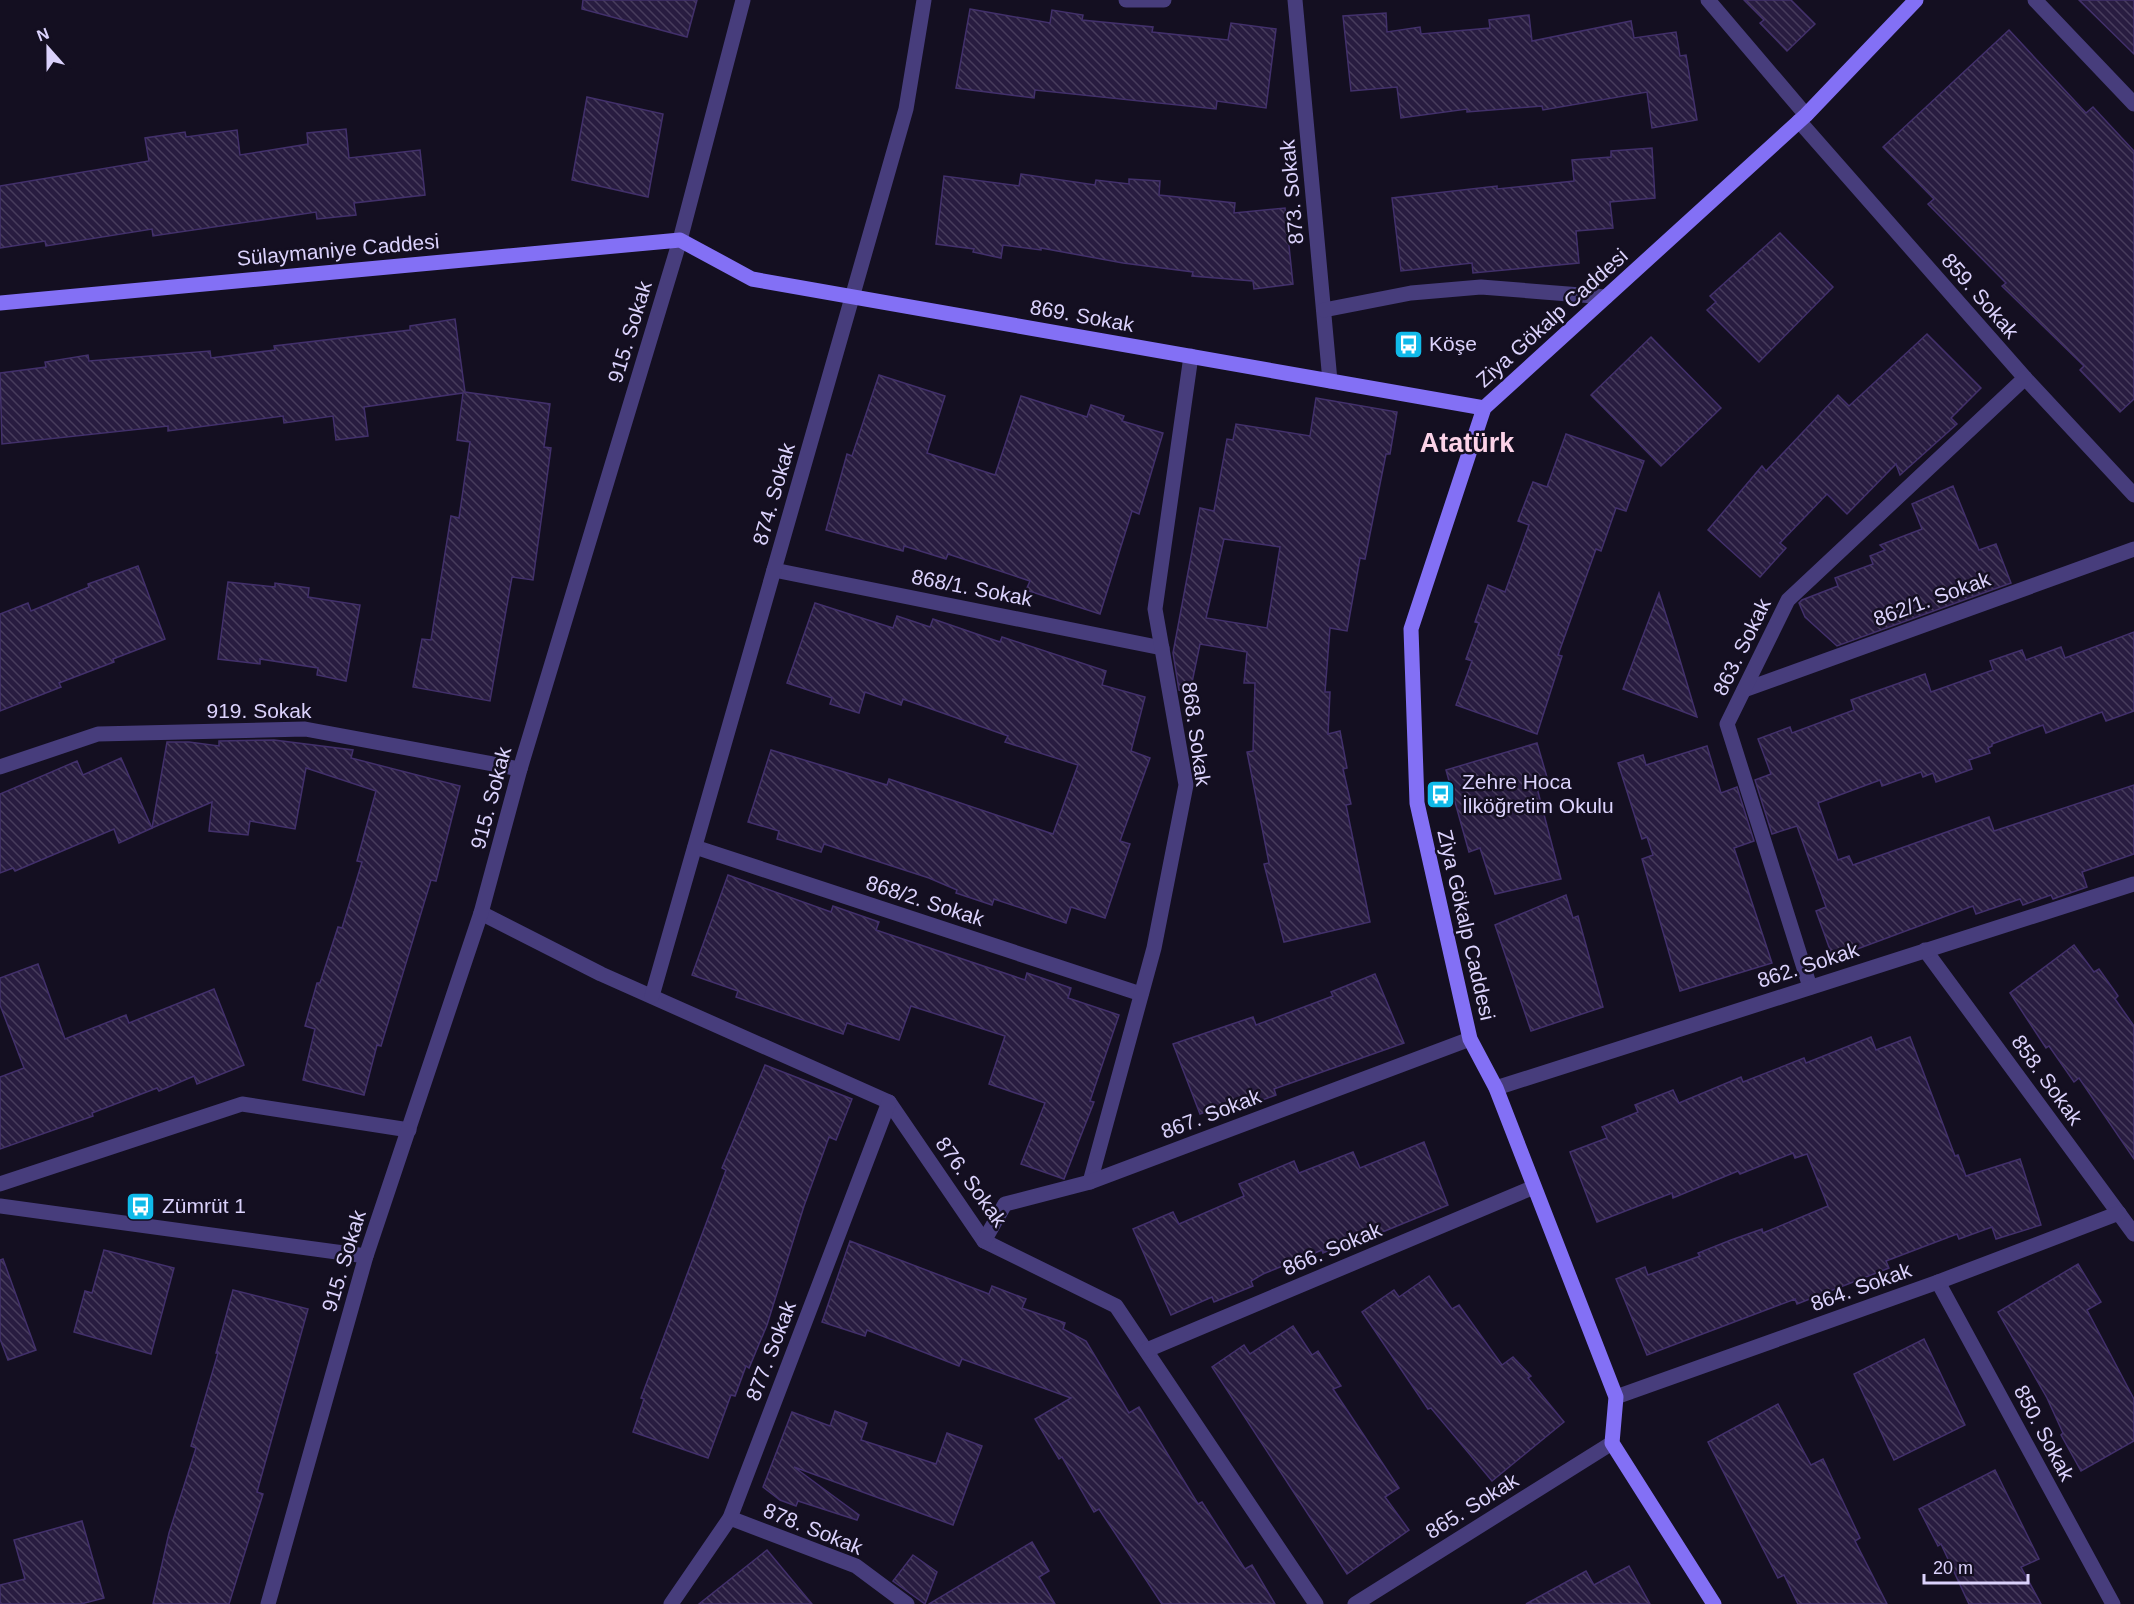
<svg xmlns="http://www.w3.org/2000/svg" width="2134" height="1604" viewBox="0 0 2134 1604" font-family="Arial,sans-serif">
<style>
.building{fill:url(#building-back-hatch);stroke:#42306b;stroke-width:1.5;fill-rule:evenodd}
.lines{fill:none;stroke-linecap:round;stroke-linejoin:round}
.minor{stroke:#473d7c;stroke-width:15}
.tertiary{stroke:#473d7c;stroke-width:15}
.secondary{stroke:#8370f5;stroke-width:15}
.labels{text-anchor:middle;stroke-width:5;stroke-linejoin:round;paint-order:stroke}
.street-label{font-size:21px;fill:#dbd2fc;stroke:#140f21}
.poi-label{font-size:21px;fill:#dbd2fc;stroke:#140f21;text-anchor:start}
.district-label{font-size:27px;font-weight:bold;fill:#fcd3e8;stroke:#140f21}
</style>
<defs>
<pattern id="building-back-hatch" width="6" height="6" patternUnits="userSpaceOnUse" patternTransform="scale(1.5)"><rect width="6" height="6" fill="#281c40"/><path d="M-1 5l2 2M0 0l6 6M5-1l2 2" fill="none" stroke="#473c5c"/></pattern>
</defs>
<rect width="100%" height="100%" fill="#140f21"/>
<g class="building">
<polygon points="583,0 697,0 687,37 582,9"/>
<polygon points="1744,0 1791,0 1815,24 1787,51 1760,23 1764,20"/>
<polygon points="2079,0 2134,0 2134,54"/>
<polygon points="970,9 1050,23 1052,10 1083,15 1082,20 1153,27 1152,32 1228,40 1231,23 1276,29 1266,108 1217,101 1216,109 1035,90 1034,98 956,88"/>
<polygon points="1386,13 1387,32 1420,27 1421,34 1490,28 1489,20 1529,15 1532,41 1631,21 1634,38 1676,32 1680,56 1686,55 1697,120 1652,128 1647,92 1543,110 1542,106 1467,112 1467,109 1401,118 1397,87 1351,91 1343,16"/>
<polygon points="2009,30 2086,113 2093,107 2134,151 2134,399 2120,412 2080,370 2084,366 2002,286 2006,283 1928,204 1934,199 1883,147"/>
<polygon points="587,97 663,114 648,197 572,180"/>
<polygon points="346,129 349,158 420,150 425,195 354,203 356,215 317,219 316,212 153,236 152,229 46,246 45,241 0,248 0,186 149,161 145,138 185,132 186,137 237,130 240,155 308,144 307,133"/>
<polygon points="1652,148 1655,198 1610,202 1613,228 1576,231 1579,263 1473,273 1472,263 1401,271 1392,198 1497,186 1497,189 1574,181 1572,160 1611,157 1611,151"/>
<polygon points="1021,174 1095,185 1096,180 1129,184 1129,179 1160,181 1159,195 1235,203 1234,213 1285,208 1293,284 1254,289 1253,281 1192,276 1193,272 1123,263 1041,248 1041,250 1003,245 1001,258 973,252 974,249 936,244 944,176 1019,186"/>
<polygon points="1780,233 1833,287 1759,362 1707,310 1716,302 1710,296"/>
<polygon points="455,319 465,392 550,404 544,447 551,448 533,580 512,577 490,701 413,687 422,639 431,640 451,516 459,518 470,442 457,440 463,393 364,407 368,436 336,440 333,416 284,423 283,416 168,431 168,426 2,444 0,373 46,367 45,362 88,355 89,361 210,351 211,358 275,350 274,346 410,330 410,326"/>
<polygon points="1927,334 1981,388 1951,418 1957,424 1900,475 1896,464 1847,514 1827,494 1780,543 1786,548 1760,577 1708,530 1762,466 1766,471 1838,395 1849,406"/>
<polygon points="1651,337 1721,408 1661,466 1591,395"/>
<polygon points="879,375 945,396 927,453 995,475 1021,396 1087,417 1091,405 1124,416 1122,421 1163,433 1139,514 1132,511 1100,614 1026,590 1030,581 948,554 946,559 904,546 903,551 826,530 847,454 852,456"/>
<path d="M1316,398L1397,412L1390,454H1386L1365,559L1360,558L1347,631L1330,628L1325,692H1330L1328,734L1340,731L1347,768L1343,769L1351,804L1346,805L1370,922L1284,942L1264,864L1269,863L1247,752L1253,751L1255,683H1244L1247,652L1200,644L1190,692L1179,690L1173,653L1200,508L1214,511L1227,439L1233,440L1236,424L1310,436ZM1224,539L1280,547L1267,628L1206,618Z"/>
<polygon points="1566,434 1644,461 1626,511 1616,508 1601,551 1596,549 1558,655 1562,656 1537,734 1456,705 1472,661 1466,659 1479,623 1475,622 1488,585 1505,592 1529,525 1518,521 1533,482 1547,487"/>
<polygon points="1953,486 1979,550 1996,544 2011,583 1837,646 1805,617 1799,603 1802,600 1838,586 1835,578 1873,564 1870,556 1885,550 1880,545 1922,529 1912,504"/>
<polygon points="138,566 165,639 113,659 114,662 59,683 61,687 0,711 0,614 28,603 31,611 89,587 88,584"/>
<polygon points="228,582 275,587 275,583 309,588 308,597 360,605 346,681 317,675 318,668 260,659 260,664 218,659"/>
<polygon points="1659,593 1677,650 1697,717 1623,689"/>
<polygon points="815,603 893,628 897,616 930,627 933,619 1000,642 1002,637 1106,671 1102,685 1145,697 1131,751 1150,758 1120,841 1130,844 1105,918 1071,907 1066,923 994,899 992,905 956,893 957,890 929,878 824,844 821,852 777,839 779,831 748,822 771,750 887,785 889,779 1053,834 1078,765 1005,742 1008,736 903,699 901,705 865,692 859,713 830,704 832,698 787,683"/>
<polygon points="2134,632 2134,711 2106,721 2102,712 2046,733 2043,725 1992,744 1992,746 1988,748 1990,753 1969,760 1972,769 1936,782 1933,773 1923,777 1921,772 1882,786 1880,780 1818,803 1838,860 1849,856 1853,865 1989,817 1994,831 2134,785 2134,854 2082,872 2087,887 2053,899 2051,895 2023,905 2020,899 1976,914 1973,906 1833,958 1816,911 1826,907 1797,826 1772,834 1755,780 1771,774 1758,739 1790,727 1792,733 1854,710 1851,700 1925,674 1931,692 1993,670 1990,661 2022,650 2026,660 2061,647 2065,658"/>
<polygon points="274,740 353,750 351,758 460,786 436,881 431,880 381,1046 377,1045 364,1095 303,1080 315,1029 305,1026 317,983 320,983 338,927 342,928 362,862 357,861 376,791 306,768 295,829 250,821 248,835 209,831 212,802 152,828 167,742 189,742 219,746 219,741"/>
<polygon points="1537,743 1549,784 1537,788 1561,879 1495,894 1480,848 1469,852 1446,770"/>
<polygon points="1707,746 1721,793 1737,787 1754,841 1734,848 1772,963 1680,991 1642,859 1653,855 1647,837 1642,839 1618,763 1643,755 1646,765"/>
<polygon points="121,758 152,828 119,843 114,829 15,871 13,868 0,873 0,794 77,761 83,775"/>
<polygon points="728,875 831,912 833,906 879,922 876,930 1025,980 1027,973 1071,988 1068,998 1119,1015 1090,1101 1094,1102 1064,1179 1021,1164 1045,1103 989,1084 1005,1036 911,1006 899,1040 847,1023 843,1034 736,997 738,991 692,975"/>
<polygon points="1566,895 1573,918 1578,916 1603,1007 1531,1031 1495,925"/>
<polygon points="2074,945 2094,972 2099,969 2118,996 2115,999 2134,1026 2134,1159 2079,1078 2074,1082 2049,1046 2046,1048 2010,993"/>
<polygon points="38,964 65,1039 126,1015 129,1023 214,989 244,1065 197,1084 194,1076 159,1091 157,1088 92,1113 93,1116 0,1149 0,1077 24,1068 0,1005 0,978"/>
<polygon points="1375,974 1404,1043 1274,1089 1276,1095 1251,1104 1248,1096 1200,1114 1173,1044 1253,1017 1256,1025 1333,996 1331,992"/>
<polygon points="1871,1037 1876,1050 1910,1037 1955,1156 1958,1155 1966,1176 2020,1159 2041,1225 1996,1239 1992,1227 1959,1239 1957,1234 1886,1261 1889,1268 1797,1304 1795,1299 1647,1355 1616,1279 1645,1267 1648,1275 1700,1256 1698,1253 1731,1240 1762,1229 1763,1233 1828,1206 1807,1154 1795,1158 1793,1153 1740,1174 1738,1171 1673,1198 1672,1193 1597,1222 1570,1152 1607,1138 1602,1127 1638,1112 1635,1105 1673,1090 1679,1103 1741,1077 1743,1082 1804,1058 1806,1063"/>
<polygon points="765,1065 852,1099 836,1140 829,1137 804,1206 767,1325 749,1368 746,1366 735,1396 731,1395 708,1458 633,1432 644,1399 641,1398 726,1170 722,1168"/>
<polygon points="1424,1142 1448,1205 1346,1247 1344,1244 1323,1253 1322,1250 1263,1274 1251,1281 1253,1286 1214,1302 1212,1297 1171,1315 1133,1229 1173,1212 1179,1224 1244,1196 1239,1184 1294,1161 1299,1173 1353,1152 1360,1168"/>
<polygon points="850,1241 989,1294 992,1286 1026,1299 1022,1308 1065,1323 1063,1329 1086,1341 1129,1413 1139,1407 1198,1504 1202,1502 1245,1569 1252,1565 1275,1604 1162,1604 1099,1509 1094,1512 1062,1457 1059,1459 1035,1419 1071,1398 962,1359 959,1366 867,1330 865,1336 822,1322"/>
<polygon points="104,1250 174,1268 151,1354 74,1332 85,1291 92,1293"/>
<polygon points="3,1259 36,1350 8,1360 0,1339 0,1260"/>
<polygon points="2078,1264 2101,1302 2087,1310 2134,1399 2134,1441 2081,1471 2061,1435 2063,1433 2047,1398 1998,1312"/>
<polygon points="1429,1276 1452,1309 1459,1305 1502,1365 1513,1357 1531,1376 1528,1378 1564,1422 1492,1481 1431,1408 1428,1409 1362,1312 1394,1290 1399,1297"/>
<polygon points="233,1290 308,1309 257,1492 263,1494 229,1604 153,1604 169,1533 196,1448 191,1446 218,1353 216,1353"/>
<polygon points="1293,1326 1312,1355 1318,1351 1341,1386 1333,1389 1399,1488 1385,1497 1409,1530 1347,1574 1212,1367 1244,1345 1250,1354"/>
<polygon points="1924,1339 1965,1425 1894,1460 1854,1374"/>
<polygon points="1778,1404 1811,1465 1823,1459 1860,1538 1855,1541 1887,1604 1798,1604 1784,1575 1778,1578 1708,1442"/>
<polygon points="835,1411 867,1423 861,1440 936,1464 947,1433 982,1446 953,1525 794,1467 859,1515 857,1520 798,1501 796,1506 780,1500 763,1487 792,1412 830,1426"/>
<polygon points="1995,1470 2039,1559 2021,1567 2041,1604 1969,1604 1941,1544 1938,1546 1919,1509"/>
<polygon points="82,1521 104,1598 81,1604 0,1604 0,1585 25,1579 14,1540"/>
<polygon points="1032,1542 1049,1571 1039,1577 1055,1604 929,1604"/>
<polygon points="767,1550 812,1604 699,1604"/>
<polygon points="913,1555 937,1572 925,1604 893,1581"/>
<polygon points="1629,1566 1650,1604 1526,1604 1586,1571 1594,1585"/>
</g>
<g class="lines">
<g class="minor">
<polyline points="1126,0 1164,0"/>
<polyline points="1295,0 1330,381"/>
<polyline points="1708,0 1806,115"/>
<polyline points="2035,0 2134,104"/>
<polyline points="1799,121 2025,378 2134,495"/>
<polyline points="1324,310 1411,293 1481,287 1606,297"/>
<polyline points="774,570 1162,648"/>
<polyline points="1744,690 2134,549"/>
<polyline points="0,767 98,734 305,729 520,769"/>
<polyline points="695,847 1141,994"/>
<polyline points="481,913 601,974 889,1102 984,1241 1116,1306 1316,1604"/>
<polyline points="1925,950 2134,1234"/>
<polyline points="1810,987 1727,724 1788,600 2025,378"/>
<polyline points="652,996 906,109 924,0"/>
<polyline points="1496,1088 2134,884"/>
<polyline points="1090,1182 1154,948 1186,785 1155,609 1191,356"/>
<polyline points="0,1184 242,1104 409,1130"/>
<polyline points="0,1206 366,1256"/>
<polyline points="984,1241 1005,1204 1090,1182 1470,1039"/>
<polyline points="1938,1282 2113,1604"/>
<polyline points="1147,1350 1534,1187"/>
<polyline points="1616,1397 1938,1282 2119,1213"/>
<polyline points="730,1518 856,1566 907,1604"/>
<polyline points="268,1604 366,1256 481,913 520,769 680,240"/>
<polyline points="671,1604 730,1518 889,1102"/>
<polyline points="1355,1604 1612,1443"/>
</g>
<polyline class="tertiary" points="680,240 743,0"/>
<g class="secondary">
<polyline points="0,303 680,240 752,279 1484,408"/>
<polyline points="1714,1604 1612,1443 1616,1397 1496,1088 1470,1039 1417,803 1411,629 1484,408 1806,115 1916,0"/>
</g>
</g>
<defs>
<symbol id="bus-square" viewBox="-11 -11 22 22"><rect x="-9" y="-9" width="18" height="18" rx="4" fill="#10bae9" stroke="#140f21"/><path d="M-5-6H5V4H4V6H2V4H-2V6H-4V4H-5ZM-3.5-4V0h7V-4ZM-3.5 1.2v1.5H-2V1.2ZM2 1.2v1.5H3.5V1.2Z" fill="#fff"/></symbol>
</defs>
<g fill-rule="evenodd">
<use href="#bus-square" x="1392" y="328" width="33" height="33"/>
<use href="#bus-square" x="1424" y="778" width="33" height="33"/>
<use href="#bus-square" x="124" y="1190" width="33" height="33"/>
</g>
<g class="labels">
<g class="street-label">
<text transform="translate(1292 192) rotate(-95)" y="7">873. Sokak</text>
<text transform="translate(338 250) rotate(-5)" y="7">Sülaymaniye Caddesi</text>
<text transform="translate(1980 296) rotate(49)" y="7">859. Sokak</text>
<text transform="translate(1082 316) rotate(10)" y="7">869. Sokak</text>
<text transform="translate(1552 318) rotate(-42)" y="7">Ziya Gökalp Caddesi</text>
<text transform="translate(630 332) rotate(-73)" y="7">915. Sokak</text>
<text transform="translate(774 494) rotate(-74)" y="7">874. Sokak</text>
<text transform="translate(972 588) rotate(11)" y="7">868/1. Sokak</text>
<text transform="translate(1932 599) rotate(-20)" y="7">862/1. Sokak</text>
<text transform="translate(1742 647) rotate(-64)" y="7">863. Sokak</text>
<text x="259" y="718">919. Sokak</text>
<text transform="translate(1196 734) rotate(82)" y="7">868. Sokak</text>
<text transform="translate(491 798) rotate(-75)" y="7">915. Sokak</text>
<text transform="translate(925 901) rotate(18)" y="7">868/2. Sokak</text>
<text transform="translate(1466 925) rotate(77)" y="7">Ziya Gökalp Caddesi</text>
<text transform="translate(1808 965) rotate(-18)" y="7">862. Sokak</text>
<text transform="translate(2047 1080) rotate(54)" y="7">858. Sokak</text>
<text transform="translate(1211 1114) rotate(-21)" y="7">867. Sokak</text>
<text transform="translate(971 1182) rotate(54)" y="7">876. Sokak</text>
<text transform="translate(1332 1249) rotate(-23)" y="7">866. Sokak</text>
<text transform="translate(344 1261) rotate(-73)" y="7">915. Sokak</text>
<text transform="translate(1861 1287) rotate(-20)" y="7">864. Sokak</text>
<text transform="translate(771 1351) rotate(-69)" y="7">877. Sokak</text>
<text transform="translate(2044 1433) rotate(62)" y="7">850. Sokak</text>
<text transform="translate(1472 1506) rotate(-32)" y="7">865. Sokak</text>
<text transform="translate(813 1529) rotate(22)" y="7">878. Sokak</text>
</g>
<g class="poi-label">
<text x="1429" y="351">Köşe</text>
<text x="1462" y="789">Zehre Hoca<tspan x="1462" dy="24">İlköğretim Okulu</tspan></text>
<text x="162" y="1213">Zümrüt 1</text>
</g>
<g class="district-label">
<text x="1467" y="452">Atatürk</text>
</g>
</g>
<g transform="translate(48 48) rotate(339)" stroke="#140f21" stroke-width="4.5" paint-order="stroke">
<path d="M0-4.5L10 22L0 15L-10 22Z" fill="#dbd2fc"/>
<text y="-9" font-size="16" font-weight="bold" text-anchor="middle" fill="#dbd2fc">N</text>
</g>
<path d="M1924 1574v9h104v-9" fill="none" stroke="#dbd2fc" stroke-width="3"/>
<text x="1933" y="1574" font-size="18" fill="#dbd2fc" stroke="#140f21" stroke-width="4.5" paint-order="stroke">20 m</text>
</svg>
